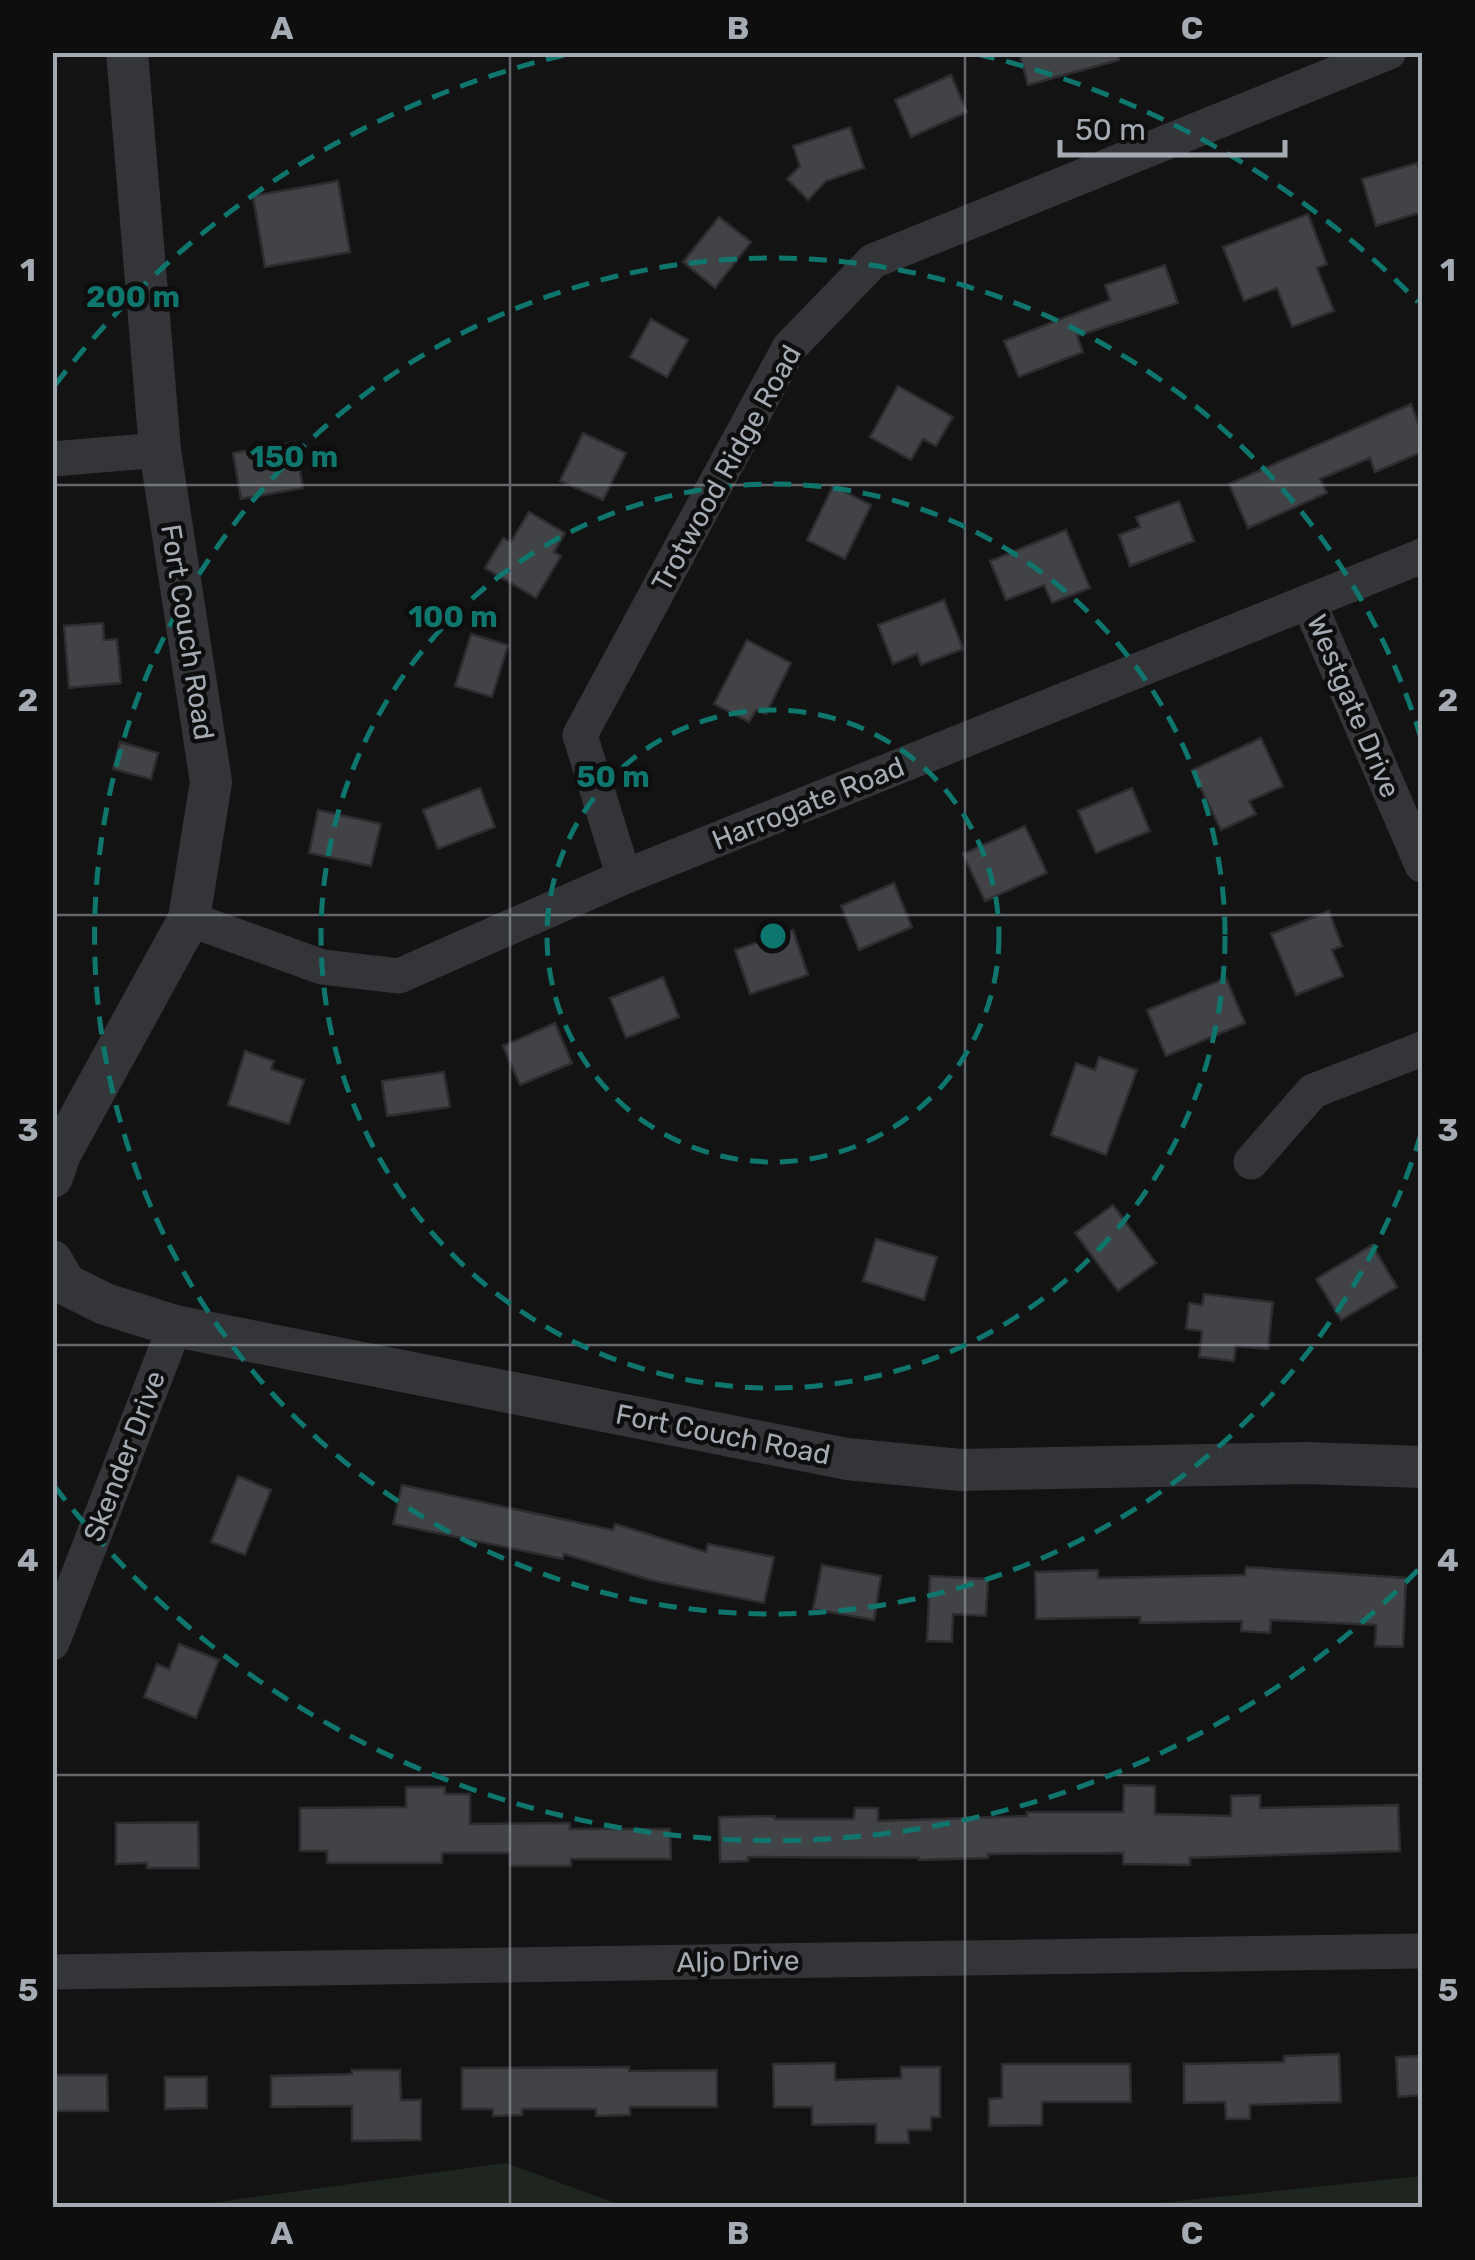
<svg xmlns="http://www.w3.org/2000/svg" width="1475" height="2260" viewBox="0 0 1475 2260" font-family="Rubik,sans-serif">
<style>
.green{fill:#1f261f}
.building{fill:#424347;stroke:#2d2d30;stroke-width:2.5}
.lines{fill:none;stroke-linecap:round;stroke-linejoin:round}
.minor{stroke:#343539;stroke-width:35}
.tertiary{stroke:#343539;stroke-width:42}
.grid{fill:none;stroke:#a5abb3;stroke-width:2.5;stroke-opacity:0.55}
.ring{fill:none;stroke:#0f766e;stroke-width:5;stroke-dasharray:18 12}
.labels{text-anchor:middle;stroke-width:9;stroke-linejoin:round;paint-order:stroke}
.street-label{font-size:28px;fill:#a5abb3;stroke:#0e0e0f}
.centre{fill:#0f766e;stroke:#0e0e0f;stroke-width:5}
.ring-label{font-size:30px;text-anchor:middle;font-weight:bold;fill:#0f766e;stroke:#0e0e0f;stroke-width:9;stroke-linejoin:round;paint-order:stroke}
.neatline{fill:none;stroke:#a5abb3;stroke-width:4}
.grid-label{font-size:32px;text-anchor:middle;font-weight:bold;fill:#a5abb3}
</style>
<rect width="100%" height="100%" fill="#131314"/>
<g class="green">
<polygon points="506,2163 626,2207 180,2207"/>
<polygon points="1422,2176 1422,2207 1120,2207"/>
</g>
<g class="building">
<polygon points="1019,52 1118,52 1119,60 1028,85"/>
<polygon points="951,75 967,112 911,137 895,100"/>
<polygon points="850,127 864,168 826,181 808,200 787,179 800,166 793,146"/>
<polygon points="1417,163 1422,180 1422,212 1376,226 1362,179"/>
<polygon points="338,181 350,252 265,267 253,196"/>
<polygon points="1308,214 1327,264 1317,268 1334,311 1292,327 1277,288 1244,301 1223,247"/>
<polygon points="719,217 751,242 715,288 683,262"/>
<polygon points="1165,265 1178,303 1077,336 1083,352 1019,377 1004,341 1110,300 1105,285"/>
<polygon points="651,319 688,340 667,377 630,357"/>
<polygon points="898,386 953,417 936,446 923,439 911,460 870,437"/>
<polygon points="1411,404 1422,433 1422,452 1375,472 1370,458 1320,479 1327,493 1248,528 1229,484"/>
<polygon points="583,433 626,453 603,500 560,481"/>
<polygon points="295,442 303,488 241,499 233,453"/>
<polygon points="833,486 871,505 845,559 807,540"/>
<polygon points="1179,501 1194,541 1130,566 1119,535 1140,527 1136,517"/>
<polygon points="529,512 565,533 554,552 561,556 536,598 485,568 503,538 511,542"/>
<polygon points="1066,530 1090,588 1052,603 1044,585 1006,600 990,561"/>
<polygon points="944,600 963,649 921,665 917,654 893,664 878,625"/>
<polygon points="103,623 104,640 117,639 121,683 69,688 64,626"/>
<polygon points="471,634 508,645 492,697 455,686"/>
<polygon points="747,640 791,663 766,714 756,710 749,722 714,704"/>
<polygon points="1261,738 1283,786 1249,801 1256,814 1221,830 1192,770"/>
<polygon points="120,742 158,753 151,779 113,769"/>
<polygon points="480,788 495,827 438,849 423,810"/>
<polygon points="1132,788 1150,831 1096,853 1078,811"/>
<polygon points="318,810 381,824 371,866 309,853"/>
<polygon points="1025,826 1047,873 985,901 963,854"/>
<polygon points="894,883 912,927 859,950 841,906"/>
<polygon points="1329,911 1342,946 1332,950 1343,976 1296,995 1271,934"/>
<polygon points="793,930 808,975 750,994 735,950"/>
<polygon points="663,977 679,1017 626,1038 610,998"/>
<polygon points="1226,978 1245,1023 1166,1056 1147,1010"/>
<polygon points="555,1023 572,1063 520,1085 503,1046"/>
<polygon points="245,1051 274,1061 271,1069 304,1080 289,1124 228,1105"/>
<polygon points="1099,1057 1137,1070 1106,1155 1051,1135 1076,1063 1095,1070"/>
<polygon points="444,1072 450,1107 387,1116 382,1081"/>
<polygon points="1113,1205 1156,1263 1118,1291 1075,1233"/>
<polygon points="876,1239 937,1257 924,1300 863,1281"/>
<polygon points="1372,1245 1397,1287 1341,1320 1316,1279"/>
<polygon points="1204,1294 1273,1302 1268,1349 1236,1346 1234,1361 1199,1357 1202,1331 1186,1329 1189,1303 1202,1305"/>
<polygon points="238,1476 271,1490 245,1555 211,1542"/>
<polygon points="402,1485 613,1530 615,1524 706,1552 708,1544 774,1557 764,1603 650,1580 564,1554 563,1559 393,1524"/>
<polygon points="822,1565 881,1576 874,1620 813,1609"/>
<polygon points="1246,1567 1406,1578 1403,1647 1375,1646 1376,1625 1271,1620 1270,1633 1241,1631 1242,1621 1140,1623 1140,1617 1036,1619 1035,1572 1098,1570 1098,1578 1245,1575"/>
<polygon points="930,1576 988,1579 986,1616 953,1614 952,1642 927,1641"/>
<polygon points="179,1644 219,1660 196,1718 144,1697 157,1664 169,1669"/>
<polygon points="1124,1785 1155,1786 1155,1814 1231,1816 1231,1796 1260,1795 1260,1808 1398,1805 1400,1851 1190,1858 1190,1865 1123,1864 1123,1853 988,1854 988,1858 919,1860 919,1858 748,1857 748,1861 720,1862 719,1817 775,1816 775,1819 854,1819 855,1808 878,1808 878,1821 1027,1816 1027,1812 1123,1812"/>
<polygon points="406,1787 445,1787 445,1794 470,1794 470,1824 570,1823 570,1829 670,1829 671,1859 571,1859 571,1866 510,1866 510,1853 442,1853 442,1863 327,1863 327,1851 300,1851 300,1808 406,1807"/>
<polygon points="198,1822 199,1868 147,1868 147,1863 116,1864 116,1823"/>
<polygon points="1339,2054 1341,2102 1250,2105 1250,2119 1226,2119 1225,2102 1184,2103 1184,2064 1284,2062 1284,2056"/>
<polygon points="1422,2056 1422,2095 1398,2097 1396,2057"/>
<polygon points="835,2063 835,2080 901,2078 901,2067 940,2067 940,2117 931,2117 931,2130 908,2130 909,2143 876,2143 876,2124 812,2125 812,2107 774,2107 773,2064"/>
<polygon points="1002,2064 1130,2064 1131,2102 1042,2102 1042,2125 989,2126 989,2099 1002,2098"/>
<polygon points="629,2067 629,2071 717,2070 717,2107 630,2107 630,2115 596,2116 596,2109 522,2109 522,2115 493,2116 493,2109 462,2109 462,2068"/>
<polygon points="352,2070 400,2070 401,2100 421,2100 421,2140 352,2141 352,2106 271,2107 271,2076 352,2074"/>
<polygon points="52,2075 107,2075 108,2111 52,2111"/>
<polygon points="165,2077 207,2077 207,2108 165,2109"/>
</g>
<g class="lines">
<g class="minor">
<polyline points="52,459 160,450"/>
<polyline points="1309,603 1422,865"/>
<polyline points="624,877 580,735 789,348 873,261 1389,52"/>
<polyline points="189,919 322,967 399,976 624,877 1422,556"/>
<polyline points="1251,1162 1313,1091 1422,1049"/>
<polyline points="52,1643 175,1326"/>
<polyline points="52,1972 1422,1951"/>
</g>
<g class="tertiary">
<polyline points="52,1177 60,1154 189,919 211,782 160,450 127,52"/>
<polyline points="52,1261 65,1284 105,1304 175,1326 847,1459 960,1470 1306,1463 1422,1467"/>
</g>
</g>
<path class="grid" d="M510,52V2208M965,52V2208M52,485H1422M52,915H1422M52,1345H1422M52,1775H1422"/>
<g class="ring">
<circle cx="773" cy="936" r="226"/>
<circle cx="773" cy="936" r="452"/>
<path d="M1421 1134A678 678 0 1 1 1421 738"/>
<path d="M1418 1570A905 905 0 0 1 55 1487M55 385A905 905 0 0 1 569 54M977 54A905 905 0 0 1 1418 302"/>
</g>
<g class="labels">
<g class="street-label">
<text transform="translate(726 468) rotate(-61)" y="10">Trotwood Ridge Road</text>
<text transform="translate(188 632) rotate(81)" y="10">Fort Couch Road</text>
<text transform="translate(1354 706) rotate(67)" y="10">Westgate Drive</text>
<text transform="translate(808 803) rotate(-22)" y="10">Harrogate Road</text>
<text transform="translate(723 1434) rotate(11)" y="10">Fort Couch Road</text>
<text transform="translate(124 1456) rotate(-69)" y="10">Skender Drive</text>
<text transform="translate(738 1961) rotate(-1)" y="10">Aljo Drive</text>
</g>
</g>
<circle cx="773" cy="936" r="15" class="centre"/>
<g class="ring-label">
<text x="133" y="307">200 m</text>
<text x="294" y="467">150 m</text>
<text x="453" y="627">100 m</text>
<text x="613" y="787">50 m</text>
</g>
<rect width="1475" height="2260" fill="none" stroke="#0e0e0f" stroke-width="110"/>
<path d="M1060 140v15h225v-15" fill="none" stroke="#a5abb3" stroke-width="5"/>
<text x="1075" y="140" font-size="30" fill="#a5abb3" stroke="#0e0e0f" stroke-width="8" paint-order="stroke">50 m</text>
<rect x="55" y="55" width="1365" height="2150" class="neatline"/>
<g class="grid-label">
<text x="282" y="39">A</text>
<text x="738" y="39">B</text>
<text x="1192" y="39">C</text>
<text x="28" y="281">1</text>
<text x="1448" y="281">1</text>
<text x="28" y="711">2</text>
<text x="1448" y="711">2</text>
<text x="28" y="1141">3</text>
<text x="1448" y="1141">3</text>
<text x="28" y="1571">4</text>
<text x="1448" y="1571">4</text>
<text x="28" y="2001">5</text>
<text x="1448" y="2001">5</text>
<text x="282" y="2244">A</text>
<text x="738" y="2244">B</text>
<text x="1192" y="2244">C</text>
</g>
</svg>
